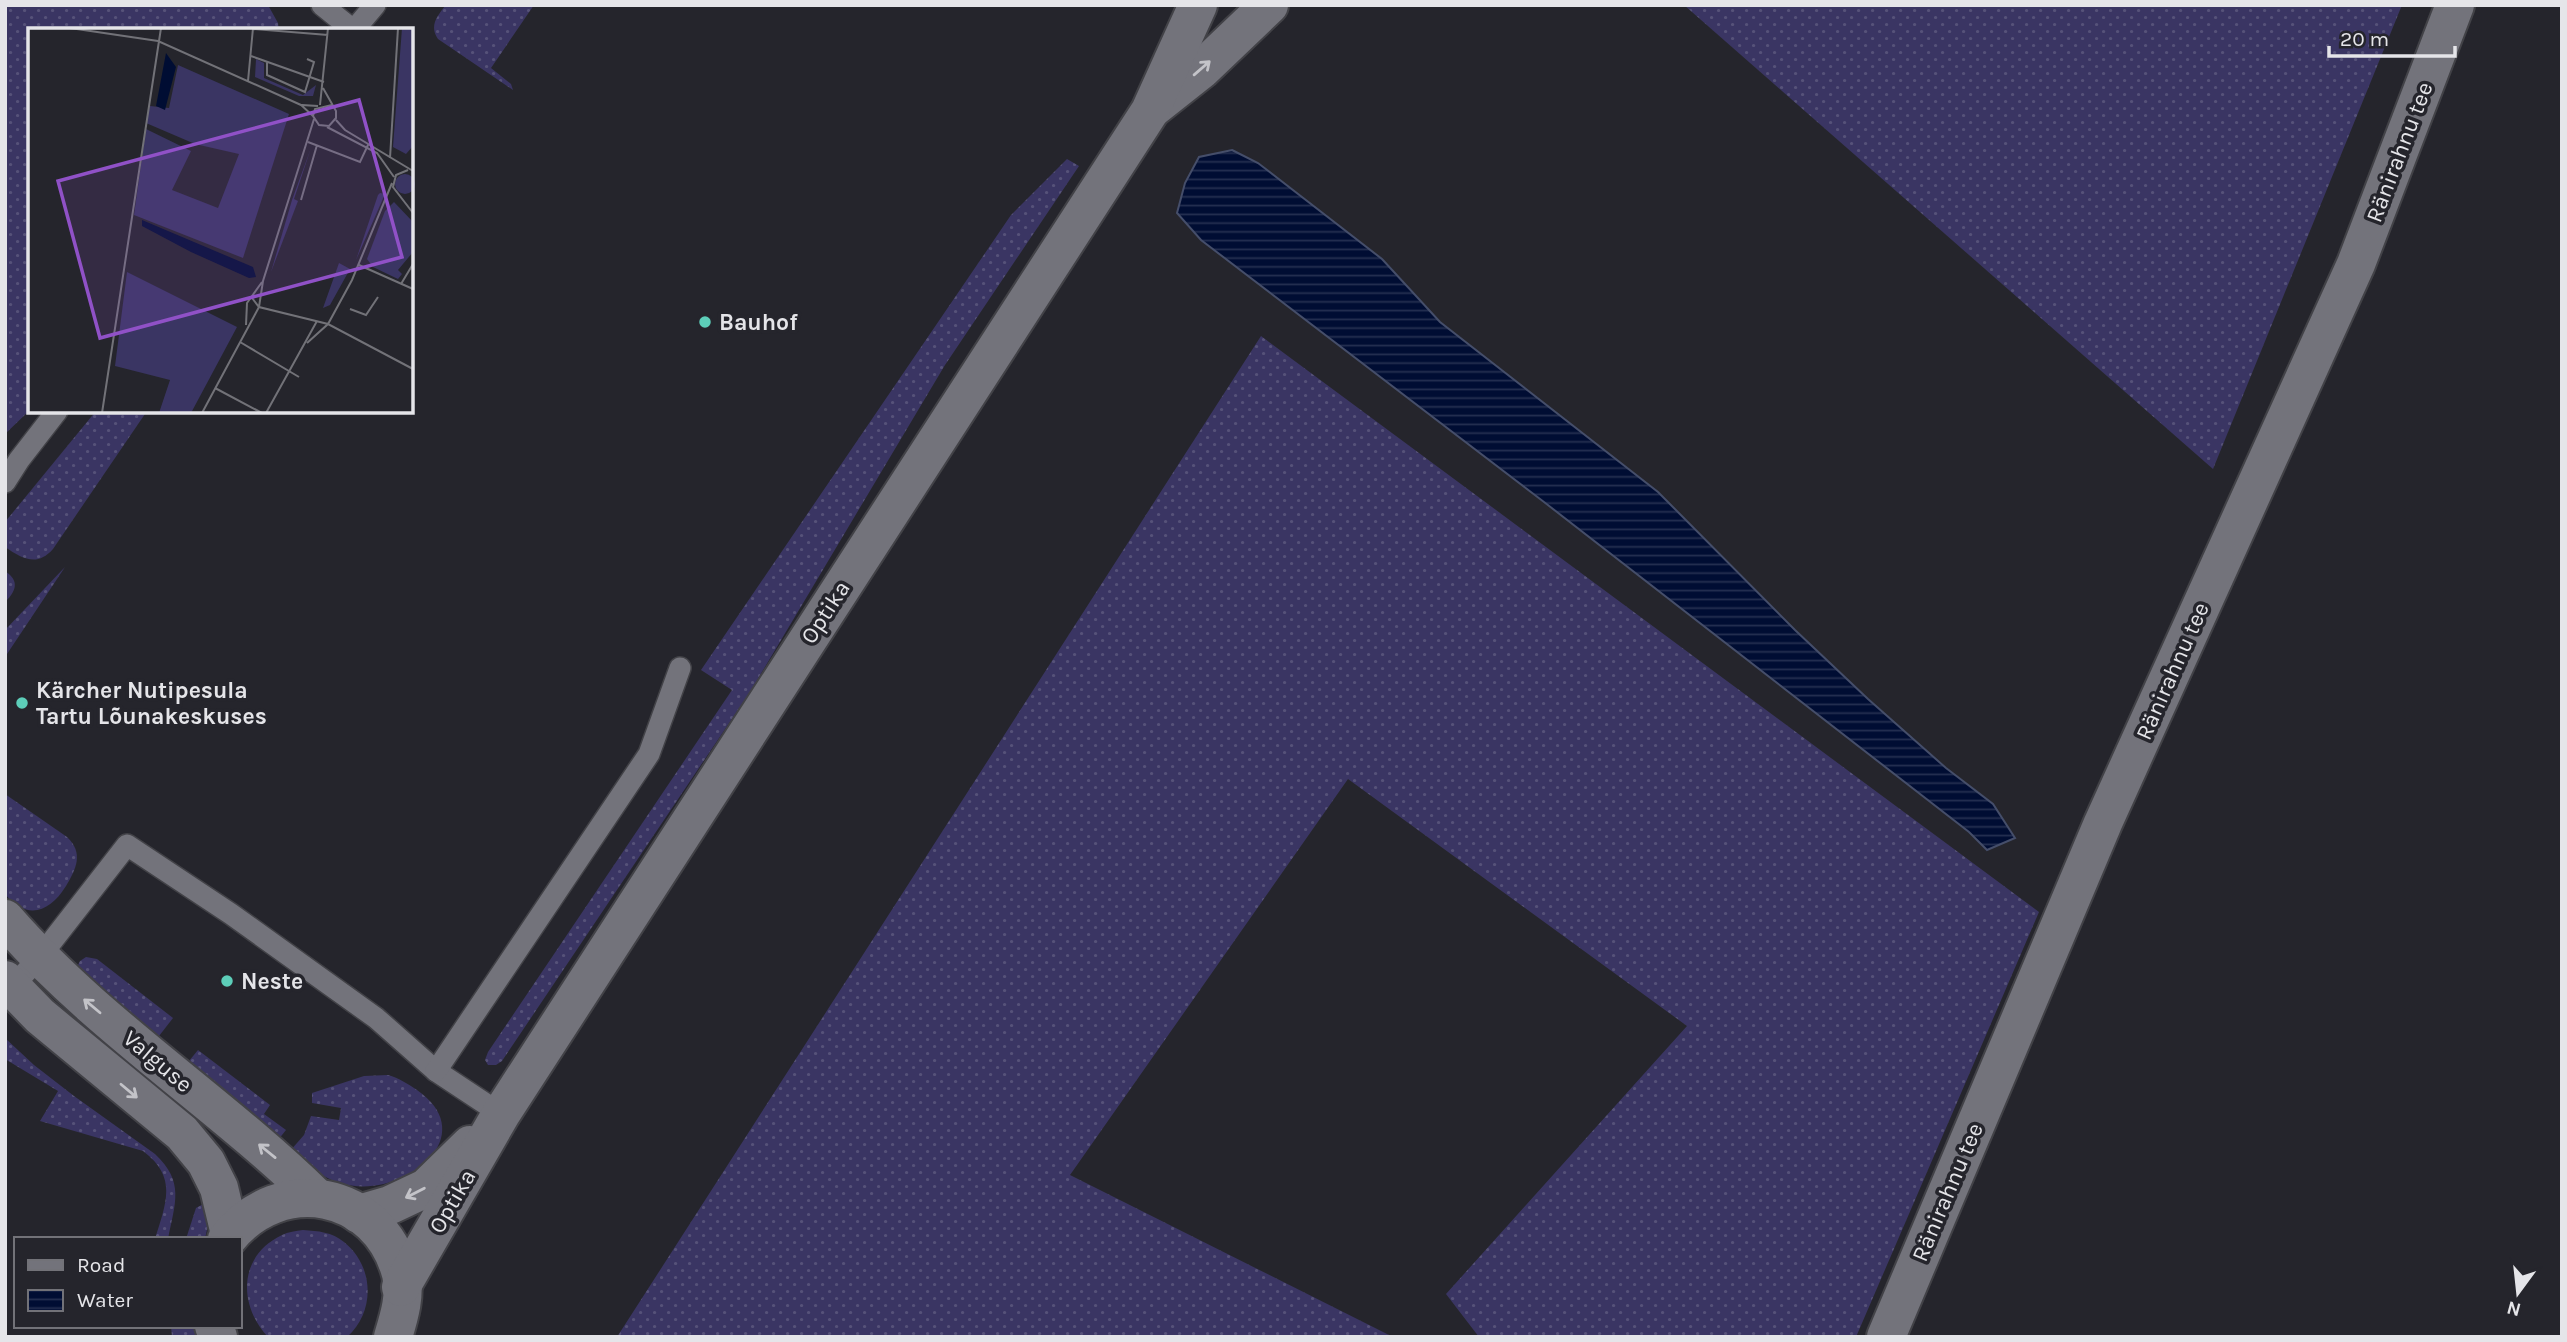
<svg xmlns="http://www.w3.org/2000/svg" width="2567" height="1342" viewBox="0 0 2567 1342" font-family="Karla,sans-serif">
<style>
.grass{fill:url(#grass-dots)}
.water{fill:url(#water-rules);stroke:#454e6a;stroke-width:2}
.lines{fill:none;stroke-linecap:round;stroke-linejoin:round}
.service-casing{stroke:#424247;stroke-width:24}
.minor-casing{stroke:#424247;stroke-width:42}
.service{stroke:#73737b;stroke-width:21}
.minor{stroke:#73737b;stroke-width:38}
.oneway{stroke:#c3c3c8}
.poi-dot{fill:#5dceb9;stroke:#25252c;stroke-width:2.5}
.labels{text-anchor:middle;stroke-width:7;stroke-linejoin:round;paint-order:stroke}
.street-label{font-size:23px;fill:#e5e5e9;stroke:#25252c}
.poi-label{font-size:23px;font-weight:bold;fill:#e5e5e9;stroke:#25252c;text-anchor:start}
.inset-road{fill:none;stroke:#727278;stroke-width:2}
.view{fill:#9051c7;fill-opacity:0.15;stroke:#9051c7;stroke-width:3.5}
.inset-edge{fill:none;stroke:#e5e5e9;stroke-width:3.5}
</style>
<defs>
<pattern id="grass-dots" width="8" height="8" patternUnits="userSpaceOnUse" patternTransform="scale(1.75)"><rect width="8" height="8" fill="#3a3563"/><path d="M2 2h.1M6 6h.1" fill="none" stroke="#565279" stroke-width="1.8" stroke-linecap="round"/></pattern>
<pattern id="water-rules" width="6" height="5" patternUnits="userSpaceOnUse" patternTransform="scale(1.75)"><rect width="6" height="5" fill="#000d33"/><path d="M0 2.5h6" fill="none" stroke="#253051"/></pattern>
</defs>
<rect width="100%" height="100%" fill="#25252c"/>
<g class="grass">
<polygon points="5,5 268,5 278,23 279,30 30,30 30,410 5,434"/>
<path d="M446,5H534L491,68L511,84L513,90L438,39C429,26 437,16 446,5Z"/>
<polygon points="1684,5 2402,5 2213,469"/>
<polygon points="1067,159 1079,166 945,365 750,692 502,1061 496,1065 488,1065 485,1060 488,1052 732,690 701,670 1011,215"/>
<polygon points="1261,336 2039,912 1856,1337 1479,1337 1446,1294 1687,1026 1348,779 1070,1175 1393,1337 617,1337"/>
<path d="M96,411H147L53,549C37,567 23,559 5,547V522Z"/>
<polygon points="65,567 5,657 5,630"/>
<path d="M5,571C20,581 16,591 5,602Z"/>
<path d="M5,794L67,837C84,853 76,869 66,886C50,912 27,921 5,894Z"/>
<polygon points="86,957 97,959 173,1018 159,1036 97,987 77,967 80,961"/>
<path d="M5,1038L34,1065L74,1096L155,1154C185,1182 175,1203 168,1239H155C166,1203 178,1177 143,1151L40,1121L58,1091L5,1059Z"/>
<polygon points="198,1050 270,1105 264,1114 286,1130 278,1140 189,1061"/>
<path d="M388,1075C399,1078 408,1084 417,1090C485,1137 401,1202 340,1183C320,1177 306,1164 290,1151L304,1135L311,1116L339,1120L341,1108L312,1103V1093L364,1076Z"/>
<polygon points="207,1202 208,1225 205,1239 186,1239 196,1208"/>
<path d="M303,1230C318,1231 332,1232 344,1242C374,1266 376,1311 347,1337H268C238,1305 238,1256 282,1235C288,1232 296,1231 303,1230Z"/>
<polygon points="171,1326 201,1326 205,1337 172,1337"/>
</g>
<polygon class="water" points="1232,150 1258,163 1382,259 1440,322 1658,492 1795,630 1868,699 1946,768 1993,804 2015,838 1987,850 1969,832 1544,502 1201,240 1177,213 1185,183 1199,157"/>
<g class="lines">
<defs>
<g id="service">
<polyline points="322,5 353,30"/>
<polyline points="354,30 375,5"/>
<polyline points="5,482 19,460 57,411"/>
<polyline points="11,988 39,958 127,845 231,914 376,1018 436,1071 501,1114"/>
<polyline points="436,1071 649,754 680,668"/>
</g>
<g id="minor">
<polyline points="1154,107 1202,69 1269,5"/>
<path d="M5,919C97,1025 217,1100 317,1198"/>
<polyline points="5,980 40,1016 182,1133 206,1162 219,1188 230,1234"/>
<polyline points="359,1214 390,1205 426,1188 470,1145"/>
<path d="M227,1239C280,1172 379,1190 401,1274C406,1295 399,1317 393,1337"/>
<polyline points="401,1287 501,1114 1150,111 1198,5"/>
<polyline points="214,1326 218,1337"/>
<polyline points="1886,1337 2103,823 2356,264 2455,5"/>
</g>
</defs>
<use href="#service" class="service-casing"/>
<use href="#minor" class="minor-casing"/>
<use href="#service" class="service"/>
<use href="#minor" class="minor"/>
</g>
<defs><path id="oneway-shaft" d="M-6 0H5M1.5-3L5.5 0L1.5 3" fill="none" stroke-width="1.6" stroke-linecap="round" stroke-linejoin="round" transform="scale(1.75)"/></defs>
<g class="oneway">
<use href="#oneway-shaft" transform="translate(1202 68) rotate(-41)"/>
<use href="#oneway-shaft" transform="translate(92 1006) rotate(-140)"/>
<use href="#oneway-shaft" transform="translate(129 1091) rotate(40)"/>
<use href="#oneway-shaft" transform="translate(267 1151) rotate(-141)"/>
<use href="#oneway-shaft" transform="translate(415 1193) rotate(153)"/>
</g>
<g class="poi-dot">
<circle cx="705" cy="322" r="7"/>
<circle cx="22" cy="703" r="7"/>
<circle cx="227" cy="981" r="7"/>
</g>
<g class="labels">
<g class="street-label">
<text transform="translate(2399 152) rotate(-69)" y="8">Ränirahnu tee</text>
<text transform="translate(825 612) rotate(-57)" y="8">Optika</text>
<text transform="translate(2172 671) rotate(-66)" y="8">Ränirahnu tee</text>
<text transform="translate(158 1061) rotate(40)" y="8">Valguse</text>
<text transform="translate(1947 1192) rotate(-67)" y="8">Ränirahnu tee</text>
<text transform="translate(452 1201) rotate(-60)" y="8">Optika</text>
</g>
<g class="poi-label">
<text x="719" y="330">Bauhof</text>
<text x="36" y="698">Kärcher Nutipesula<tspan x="36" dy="26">Tartu Lõunakeskuses</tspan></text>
<text x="241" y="989">Neste</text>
</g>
</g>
<g transform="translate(28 28)">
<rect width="385" height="385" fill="#25252c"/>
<path d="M374,0H385V118L378,126L365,119ZM228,31L236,35V50L275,67L288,57L285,68H271L227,49ZM150,37L261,86L215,230L106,187L118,101L163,123L144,162L190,180L211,126L167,116L118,95L122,78L141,80ZM283,120L266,171L270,173L243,244L264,172ZM367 156a10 10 0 1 1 20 0a10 10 0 1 1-20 0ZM352,165L357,166L328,232L350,167ZM366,174L385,194V224L370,242L374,246L370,251L345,239L339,231L357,183ZM311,235L322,241L302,277L295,280ZM99,244L209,299L163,385H131L142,352L87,338Z" fill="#3a3563"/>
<path d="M138,25L148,39L137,82L128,78ZM114,192L225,239L228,249L221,250L163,224L114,198Z" fill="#000d33"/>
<path class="inset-road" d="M42,0L130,13L273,77M225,1L300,7M223,28L296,54M239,33V47L277,64L286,34L279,31M220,53L225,0M295,60L308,83V90L301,98L291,97L285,88L287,81L304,77M292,77L300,0M285,88L273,77L290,78M308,92L317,102L385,143M299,99L349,125L366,149M280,114L332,134L340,117M362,130L370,0M380,142L368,147L365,159L385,185M273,172L289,117M331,237L385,261M373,256L385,236M224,270L231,279L300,296L385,341M322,281L338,287L350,269M218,297L219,275L234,254M212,314L271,349M279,315L300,296L324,252L364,155M187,360L234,385M74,385L133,0M174,385L231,279L235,253L286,91M238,385L289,293"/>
<path class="view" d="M331,72L374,229L72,310L30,153Z"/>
<rect width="385" height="385" class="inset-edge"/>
</g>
<rect width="2567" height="1342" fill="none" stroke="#e5e5e9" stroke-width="14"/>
<rect x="14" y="1237" width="228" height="91" fill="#25252c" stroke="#727278" stroke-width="2"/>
<rect x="28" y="1260" width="35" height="10" fill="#73737b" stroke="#727278" stroke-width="2"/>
<text x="77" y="1272" font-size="21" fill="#e5e5e9">Road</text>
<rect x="28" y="1290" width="35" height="21" fill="url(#water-rules)" stroke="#727278" stroke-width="2"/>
<text x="77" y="1307" font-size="21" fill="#e5e5e9">Water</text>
<g transform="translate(2518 1293) rotate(195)" stroke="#25252c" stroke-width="5" paint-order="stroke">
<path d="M0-5L12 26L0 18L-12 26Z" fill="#e5e5e9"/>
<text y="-10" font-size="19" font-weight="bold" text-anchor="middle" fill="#e5e5e9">N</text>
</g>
<path d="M2329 46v10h126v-10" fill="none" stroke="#e5e5e9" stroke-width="3.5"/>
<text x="2340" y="46" font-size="21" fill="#e5e5e9" stroke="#25252c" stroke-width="5" paint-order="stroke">20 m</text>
</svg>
